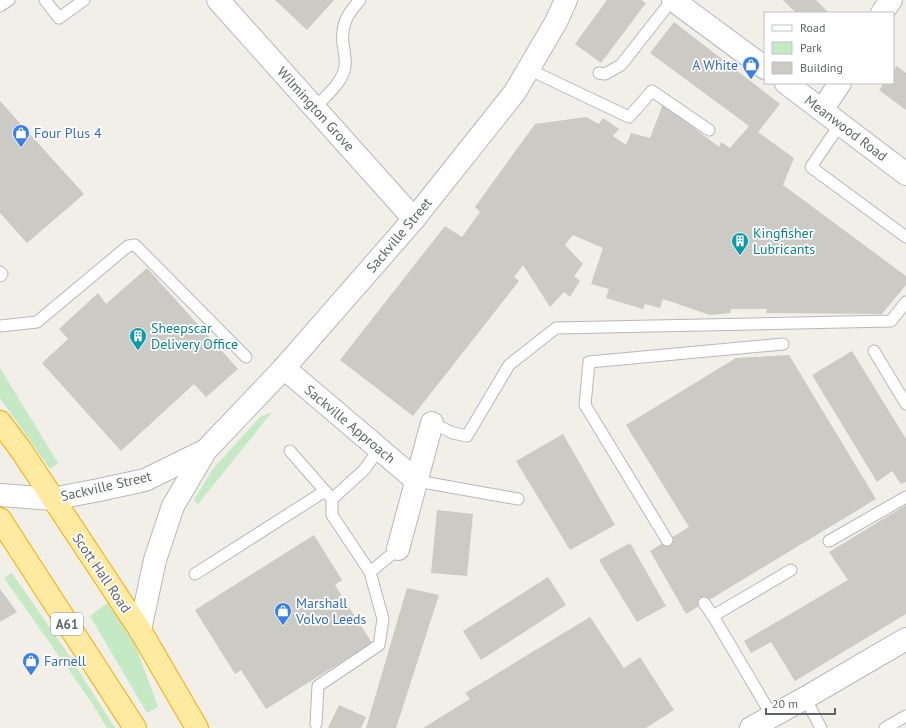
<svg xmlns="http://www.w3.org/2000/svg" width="906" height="728" viewBox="0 0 906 728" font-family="'PT Sans',sans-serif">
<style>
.green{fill:#c5e8c5}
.building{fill:#cccac5}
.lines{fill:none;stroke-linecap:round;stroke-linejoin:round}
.service-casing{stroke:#b5b8bc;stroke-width:13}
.minor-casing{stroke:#b5b8bc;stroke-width:24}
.tertiary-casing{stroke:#b5b8bc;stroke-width:24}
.trunk-casing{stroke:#f9ab00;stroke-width:24}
.service{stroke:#fff;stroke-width:11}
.minor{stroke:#fff;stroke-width:22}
.tertiary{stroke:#fff;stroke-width:22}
.trunk{stroke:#feeaa1;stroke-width:22}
.labels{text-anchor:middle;stroke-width:3.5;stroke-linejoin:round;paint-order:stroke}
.shield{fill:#fff;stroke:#8f9295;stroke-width:1}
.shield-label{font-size:13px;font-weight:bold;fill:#5f6368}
.shop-label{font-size:14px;fill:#366cbe;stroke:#fff;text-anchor:start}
.street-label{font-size:14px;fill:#5f6368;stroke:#fff}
.culture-label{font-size:14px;fill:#0d838f;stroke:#fff;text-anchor:start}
</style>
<rect width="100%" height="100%" fill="#f1efe8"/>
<g class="green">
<polygon points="0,368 58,463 50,469 0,398"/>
<polygon points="272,412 198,504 194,500 213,469 260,417"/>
<polygon points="12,573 68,654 115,728 107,728 90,700 4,578"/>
<polygon points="109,602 136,647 158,707 147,713 90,616"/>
</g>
<g class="building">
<polygon points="275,0 334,0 307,30"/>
<polygon points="607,0 641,0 646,3 601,63 575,44"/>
<polygon points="783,0 816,0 829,13 796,13"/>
<polygon points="674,22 780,104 758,132 794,158 783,185 906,276 906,285 882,314 766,313 767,309 731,309 730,313 710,315 663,299 660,308 645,304 643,309 606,298 609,289 591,284 603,248 573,235 565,245 583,264 574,276 580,281 570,297 564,292 550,307 523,265 514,277 519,281 413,416 340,360 445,226 462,237 480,212 475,207 535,124 586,117 599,124 603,118 619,129 613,136 626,145 631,133 650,138 663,104 719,147 721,142 730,148 749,126 650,53"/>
<polygon points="897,66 906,73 906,110 879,90 884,83 893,83 893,71"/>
<polygon points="0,101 84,194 27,243 0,213"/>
<polygon points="147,268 238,369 206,397 194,384 121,451 42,363 68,339 59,329 98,293 106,304"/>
<polygon points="852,351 906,439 906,482 901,484 892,471 877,482 812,375"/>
<polygon points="789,355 876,499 686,614 650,551 689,527 626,425 736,358"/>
<polygon points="563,434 615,525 570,550 516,461"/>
<polygon points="906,505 906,614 795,681 771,642 751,653 744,641 848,580 829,552"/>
<polygon points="437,510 473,514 467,576 431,573"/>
<polygon points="314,535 342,580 335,585 372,643 266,709 241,670 235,674 195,610"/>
<polygon points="630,543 666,606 637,622 599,560"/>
<polygon points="548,577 566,605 481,660 463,631"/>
<polygon points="407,588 439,595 396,728 366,728"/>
<polygon points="0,589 17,612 0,622"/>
<polygon points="590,617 624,668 640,657 674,710 646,728 423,728 470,699 465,693"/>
<polygon points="339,705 366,717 361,728 328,728"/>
</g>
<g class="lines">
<defs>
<g id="service">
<polyline points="45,0 59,18 84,0"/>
<polyline points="0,6 9,0"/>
<polyline points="528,69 629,117 652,91 709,130"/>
<polyline points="599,73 605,74 621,65 672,0"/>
<path d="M315,108C325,96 343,83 345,66C346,59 344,51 343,44C341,25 347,14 360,0"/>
<polyline points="840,124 811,167 906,237"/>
<polyline points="0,272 2,274 0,276"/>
<polyline points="0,326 37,322 128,246 135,245 246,357"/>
<polyline points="874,351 906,404"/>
<polyline points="432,423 453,433 467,436 509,365 556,328 891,321 906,302"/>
<polyline points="290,451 332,499 364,470 379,449"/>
<polyline points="417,481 518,499"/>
<polyline points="667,540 585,405 589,362 783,344"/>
<polyline points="829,541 906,497"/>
<polyline points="370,572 398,549"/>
<polyline points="195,574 325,491"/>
<polyline points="704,603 713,616"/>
<polyline points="805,698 821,728"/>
<polyline points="772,716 713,616 791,570"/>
<polyline points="316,724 318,686 379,645 383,619 370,572 332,515 332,499"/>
<polyline points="885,728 906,716"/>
</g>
<g id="minor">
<polyline points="218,0 414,219"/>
<polyline points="284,368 417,481"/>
<polyline points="398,549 432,423"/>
<polyline points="751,728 805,698 906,639"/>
</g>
<g id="tertiary">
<polyline points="673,0 765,68"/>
<polyline points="882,13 891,0"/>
<polyline points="786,83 906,174"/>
<polyline points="822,110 840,83"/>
<polyline points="0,495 52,499 99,490 145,480 206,450"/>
<polyline points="140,630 155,560 173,506 206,450 284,368 414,219 515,92 556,22 566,0"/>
</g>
<g id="trunk">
<polyline points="0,422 21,450 140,630 197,728"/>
<polyline points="0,519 135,728"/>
</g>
</defs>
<use href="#service" class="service-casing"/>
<use href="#minor" class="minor-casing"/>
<use href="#tertiary" class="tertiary-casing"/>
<use href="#trunk" class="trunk-casing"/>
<use href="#service" class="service"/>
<use href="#minor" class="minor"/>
<use href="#tertiary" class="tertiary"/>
<use href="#trunk" class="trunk"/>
</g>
<defs>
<symbol id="shop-pin" viewBox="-11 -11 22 30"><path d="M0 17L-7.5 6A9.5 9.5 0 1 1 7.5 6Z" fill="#3f7fe0" stroke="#fff"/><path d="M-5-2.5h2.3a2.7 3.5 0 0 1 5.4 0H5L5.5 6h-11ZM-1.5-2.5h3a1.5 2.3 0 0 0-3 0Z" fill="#fff"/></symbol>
<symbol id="building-pin" viewBox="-11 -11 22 30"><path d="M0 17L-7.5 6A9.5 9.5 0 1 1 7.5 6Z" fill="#0f9aa8" stroke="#fff"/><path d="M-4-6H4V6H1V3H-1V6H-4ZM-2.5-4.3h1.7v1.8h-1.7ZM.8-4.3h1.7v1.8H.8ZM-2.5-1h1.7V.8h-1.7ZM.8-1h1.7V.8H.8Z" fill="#fff"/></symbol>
</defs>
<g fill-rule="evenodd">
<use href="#shop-pin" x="741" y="55" width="20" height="27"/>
<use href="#shop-pin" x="11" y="123" width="20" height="27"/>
<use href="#building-pin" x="730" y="231" width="20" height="27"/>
<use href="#building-pin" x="128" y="326" width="20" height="27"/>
<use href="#shop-pin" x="273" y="601" width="20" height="27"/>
<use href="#shop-pin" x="21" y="651" width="20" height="27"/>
</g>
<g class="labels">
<rect class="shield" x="51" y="613" width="32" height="22" rx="3"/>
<g class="shield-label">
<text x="67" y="629">A61</text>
</g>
<g class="shop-label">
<text x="738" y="70" text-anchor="end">A White</text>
<text x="34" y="138">Four Plus 4</text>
<text x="296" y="608">Marshall<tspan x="296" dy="16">Volvo Leeds</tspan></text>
<text x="44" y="666">Farnell</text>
</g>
<g class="street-label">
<text transform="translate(316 109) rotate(48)" y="5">Wilmington Grove</text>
<text transform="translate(846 128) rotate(37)" y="5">Meanwood Road</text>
<text transform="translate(399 235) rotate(-50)" y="5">Sackville Street</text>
<text transform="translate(350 424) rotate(40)" y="5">Sackville Approach</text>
<text transform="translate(106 486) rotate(-13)" y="5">Sackville Street</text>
<text transform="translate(102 573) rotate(56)" y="5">Scott Hall Road</text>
</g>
<g class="culture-label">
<text x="753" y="238">Kingfisher<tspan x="753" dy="16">Lubricants</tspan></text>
<text x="151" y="333">Sheepscar<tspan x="151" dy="16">Delivery Office</tspan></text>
</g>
</g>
<rect x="764" y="12" width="130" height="72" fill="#ffffff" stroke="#bfc1c3"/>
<rect x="772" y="25" width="20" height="6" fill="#ffffff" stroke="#bfc1c3"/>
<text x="800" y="32" font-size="12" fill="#5f6368">Road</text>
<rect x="772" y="42" width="20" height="12" fill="#c5e8c5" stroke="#bfc1c3"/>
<text x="800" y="52" font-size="12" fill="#5f6368">Park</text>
<rect x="772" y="62" width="20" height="12" fill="#cccac5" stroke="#bfc1c3"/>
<text x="800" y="72" font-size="12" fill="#5f6368">Building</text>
<path d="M766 708v6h69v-6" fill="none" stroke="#5f6368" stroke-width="2"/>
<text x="772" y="708" font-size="12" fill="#5f6368" stroke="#ffffff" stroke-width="3" paint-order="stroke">20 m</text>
</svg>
